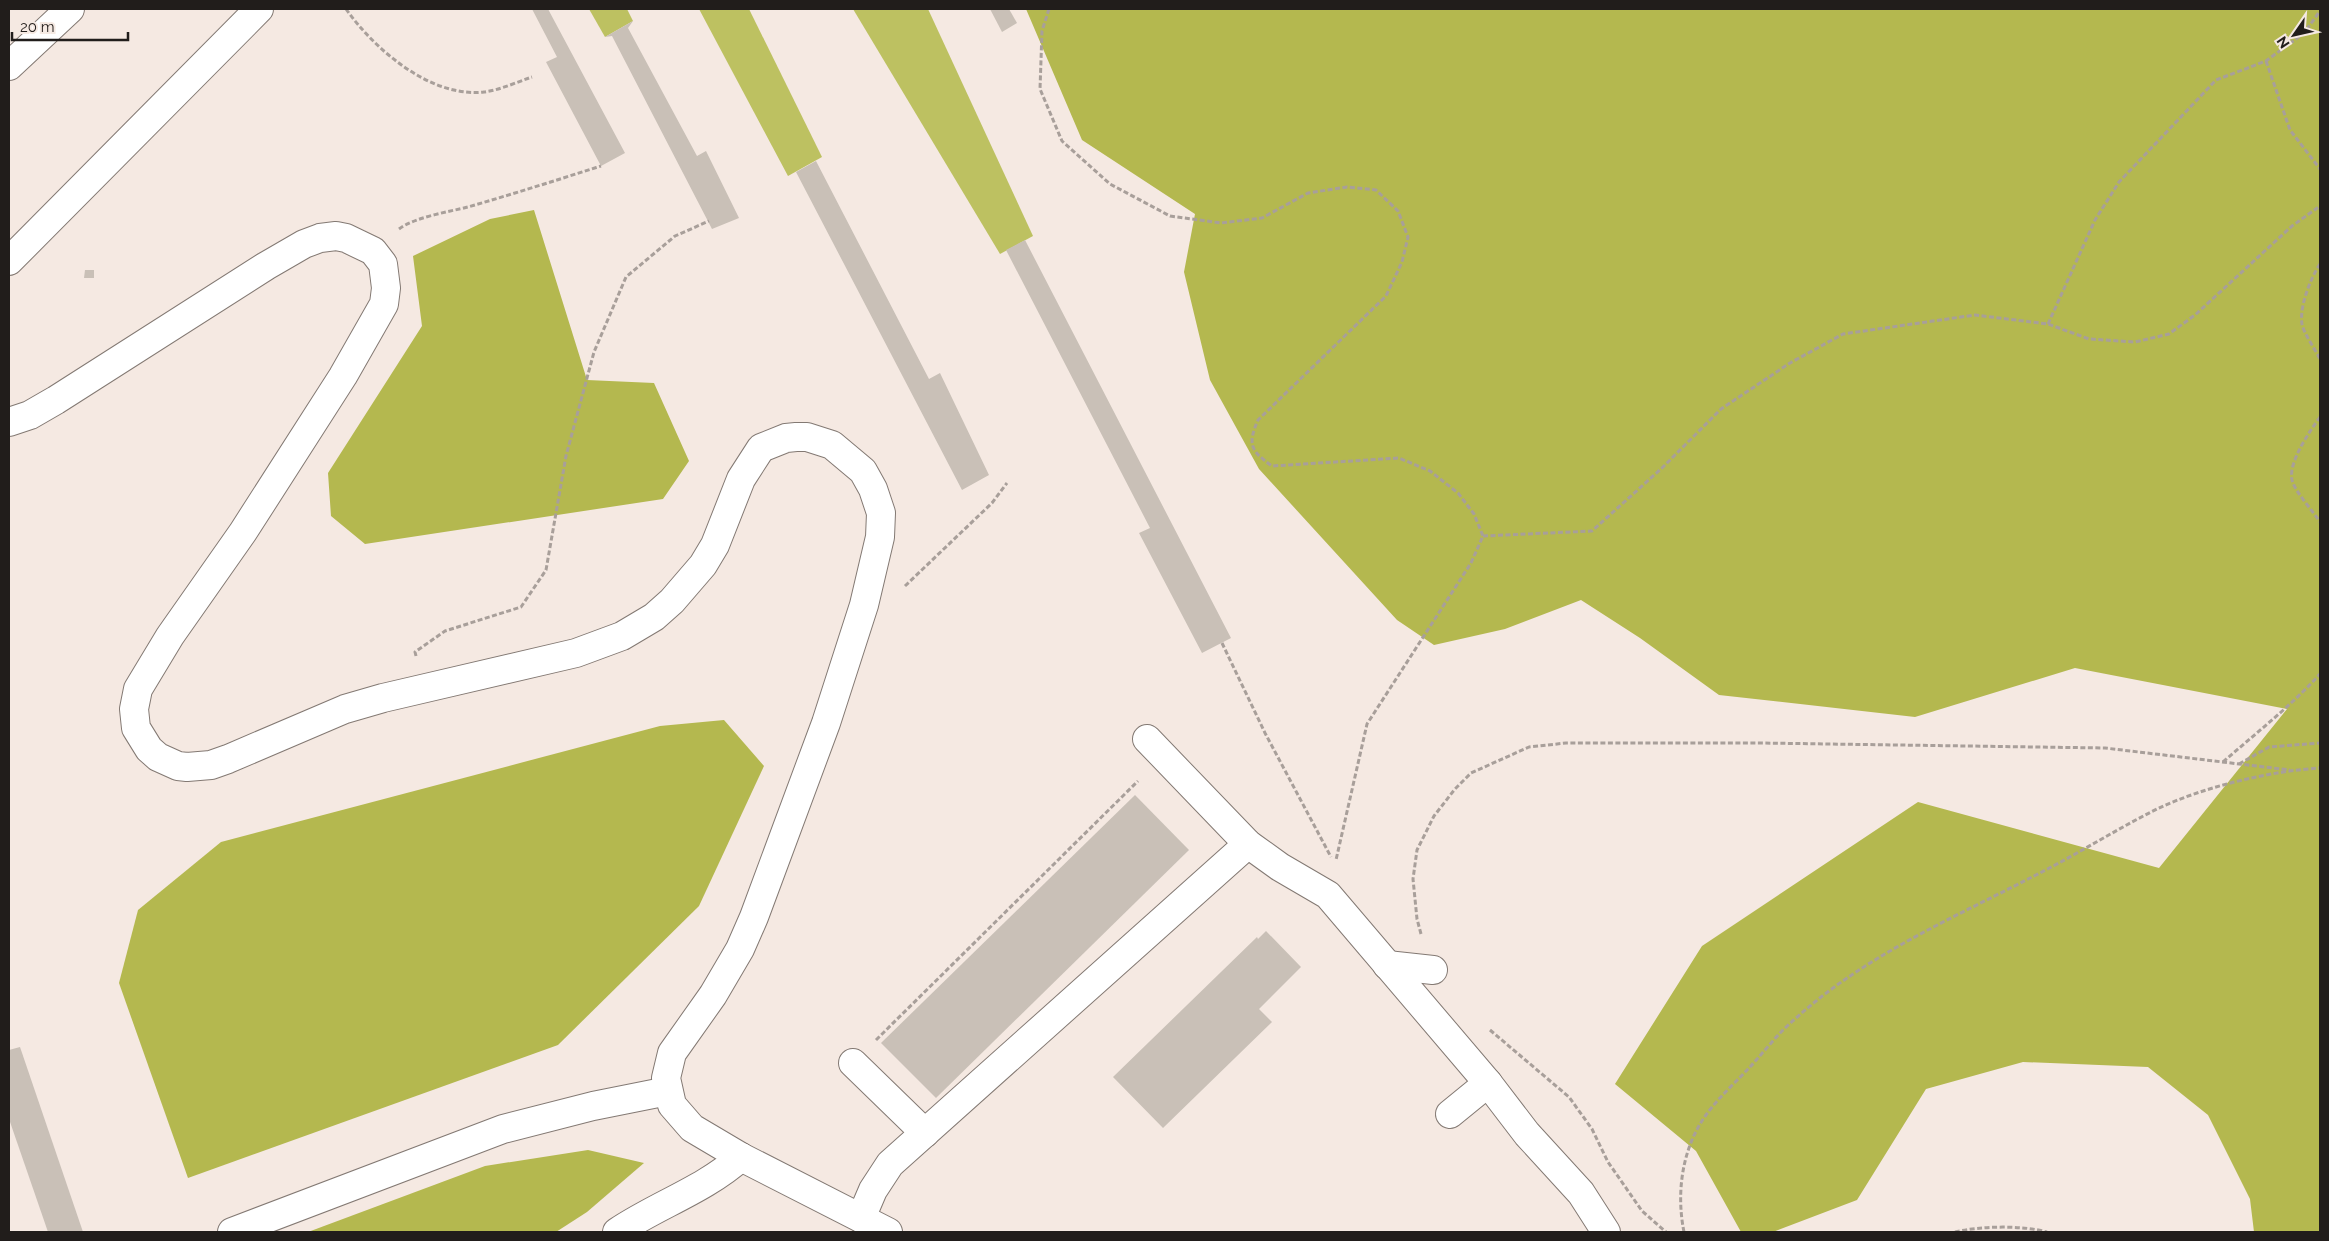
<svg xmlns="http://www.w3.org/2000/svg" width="2329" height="1241" viewBox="0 0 2329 1241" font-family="Raleway,sans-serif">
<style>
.green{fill:#bdc161}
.forest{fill:#b4b84f}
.building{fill:#c9c0b7}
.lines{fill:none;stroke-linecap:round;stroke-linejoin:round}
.minor-casing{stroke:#837973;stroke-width:30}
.path{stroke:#a89f9a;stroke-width:3;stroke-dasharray:5 2.5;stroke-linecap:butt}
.minor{stroke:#fff;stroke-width:28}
</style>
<rect width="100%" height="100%" fill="#f5e9e2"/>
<g class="green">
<polygon points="589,9 627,9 633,21 605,37"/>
<polygon points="699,9 749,9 822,157 788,176"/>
<polygon points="853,9 928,9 1033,236 1000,254"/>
</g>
<g class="forest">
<polygon points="1026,9 2320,9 2320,1232 2254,1232 2250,1199 2208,1115 2148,1067 2023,1062 1926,1089 1857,1200 1773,1232 1741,1232 1696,1151 1615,1084 1702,946 1918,802 2159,868 2287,709 2075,668 1915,717 1719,695 1640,638 1581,600 1505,629 1434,645 1397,620 1259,469 1210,380 1184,272 1195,214 1082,140"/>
<polygon points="534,210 587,380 654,383 689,461 663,499 365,544 331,516 328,473 422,326 413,256 490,219"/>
<polygon points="724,720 764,766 699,906 558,1045 188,1178 119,983 138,910 221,842 660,726"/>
<polygon points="588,1150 644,1163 587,1212 556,1232 308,1232 485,1166"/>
</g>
<g class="building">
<polygon points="532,9 548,9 625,153 601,166 546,62 557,57"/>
<polygon points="990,9 1009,9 1017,23 1002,32"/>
<polygon points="633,21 628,28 697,156 706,151 739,218 712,229 612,36 605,37"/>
<polygon points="816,161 929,379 940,373 989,475 962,490 796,172"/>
<polygon points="1025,240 1231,638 1202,653 1139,533 1150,528 1006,250"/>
<polygon points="85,270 94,270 94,278 84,278"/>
<polygon points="1135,795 1189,850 936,1098 881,1043"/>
<polygon points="1266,931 1301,967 1259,1009 1272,1022 1163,1128 1113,1077 1257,937 1258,939"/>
<polygon points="20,1047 83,1232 48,1232 9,1119 9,1050"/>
</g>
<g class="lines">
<defs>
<g id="minor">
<polyline points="9,66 70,9"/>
<polyline points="9,261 259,9"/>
<polyline points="9,422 30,415 56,400 266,266 304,244 320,238 336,236 346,238 373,251 383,264 386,288 384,304 343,376 243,532 170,636 138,689 134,709 136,728 149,749 158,757 178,766 187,767 211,765 228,759 345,709 383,698 576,653 622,636 654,617 672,601 703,565 715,545 741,479 761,448 786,438 796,437 807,437 832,445 863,471 873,489 881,513 880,537 864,605 826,723 754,917 740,949 713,995 672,1053 666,1078 672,1105 692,1128 741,1157 888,1232"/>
<polyline points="1147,739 1248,844 1280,867 1328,895 1488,1083 1527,1134 1581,1193 1606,1232"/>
<polyline points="1387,965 1433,970"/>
<polyline points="853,1063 925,1133"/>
<polyline points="1450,1114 1488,1083"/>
<polyline points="861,1218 873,1190 890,1164 1248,844"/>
<polyline points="232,1232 503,1129 593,1106 668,1091"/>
<path d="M617,1232C657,1205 704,1190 741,1157"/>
</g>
</defs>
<use href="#minor" class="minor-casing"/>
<g class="path">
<path d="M346,9C375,50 431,98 484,92C500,90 517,82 532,77"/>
<path d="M1049,9L1042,31L1040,89L1062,141L1110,184L1170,216L1221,223L1262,218L1308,193L1347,187L1376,190L1398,211L1408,237L1402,262L1386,296L1258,420C1247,445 1251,451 1272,466L1399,458L1430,471L1458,493L1474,514L1483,536L1471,563L1367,724L1336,860"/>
<polyline points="2266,61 2290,130 2320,169"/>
<path d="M399,229C415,217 448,212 468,207C513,194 557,180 601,166"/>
<path d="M2320,264C2311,277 2299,307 2302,324C2304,334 2315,349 2320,359"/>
<polyline points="2048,324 2095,220 2119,182 2216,80 2266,61 2304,33 2320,11"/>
<path d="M2320,417C2310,431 2288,462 2292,480C2295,492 2313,511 2320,522"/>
<polyline points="1483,536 1592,531 1662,468 1721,409 1790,363 1843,334 1975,315 2048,324 2089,339 2135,342 2169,334 2195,315 2292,226 2320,206"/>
<polyline points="905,586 992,503 1007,483"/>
<polyline points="1222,643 1265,733 1331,857"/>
<polyline points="416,656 415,652 445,631 521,607 546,570 566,456 594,352 626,277 675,236 709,221"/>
<path d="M2223,762C2256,733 2291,706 2320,674"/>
<polyline points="2239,764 2269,747 2320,743"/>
<polyline points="1421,934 1417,919 1413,879 1417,850 1434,816 1455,789 1471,773 1529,747 1566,743 1760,743 2105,748 2290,770"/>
<polyline points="1490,1030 1569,1097 1592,1129 1608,1162 1642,1211 1666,1232"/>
<polyline points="876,1040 1138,781"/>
<path d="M1684,1232C1676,1193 1682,1148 1706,1115C1718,1098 1735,1083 1749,1068C1764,1052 1778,1033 1795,1019C1864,956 1953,918 2034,876C2076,855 2115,830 2157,809C2203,787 2270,771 2320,768"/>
<path d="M1955,1232C1980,1226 2022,1225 2047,1232"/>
</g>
<use href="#minor" class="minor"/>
</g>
<rect width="2329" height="1241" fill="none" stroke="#211d1b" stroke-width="20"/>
<g transform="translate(2294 35) rotate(236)" stroke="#f5e9e2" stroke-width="4" paint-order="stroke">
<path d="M0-4L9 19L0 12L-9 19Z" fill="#211d1b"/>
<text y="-8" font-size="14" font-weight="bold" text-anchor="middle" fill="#211d1b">N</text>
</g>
<path d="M12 32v8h116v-8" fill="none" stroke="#211d1b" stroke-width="2.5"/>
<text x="20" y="32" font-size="15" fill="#211d1b" stroke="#f5e9e2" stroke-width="4" paint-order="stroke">20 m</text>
</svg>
